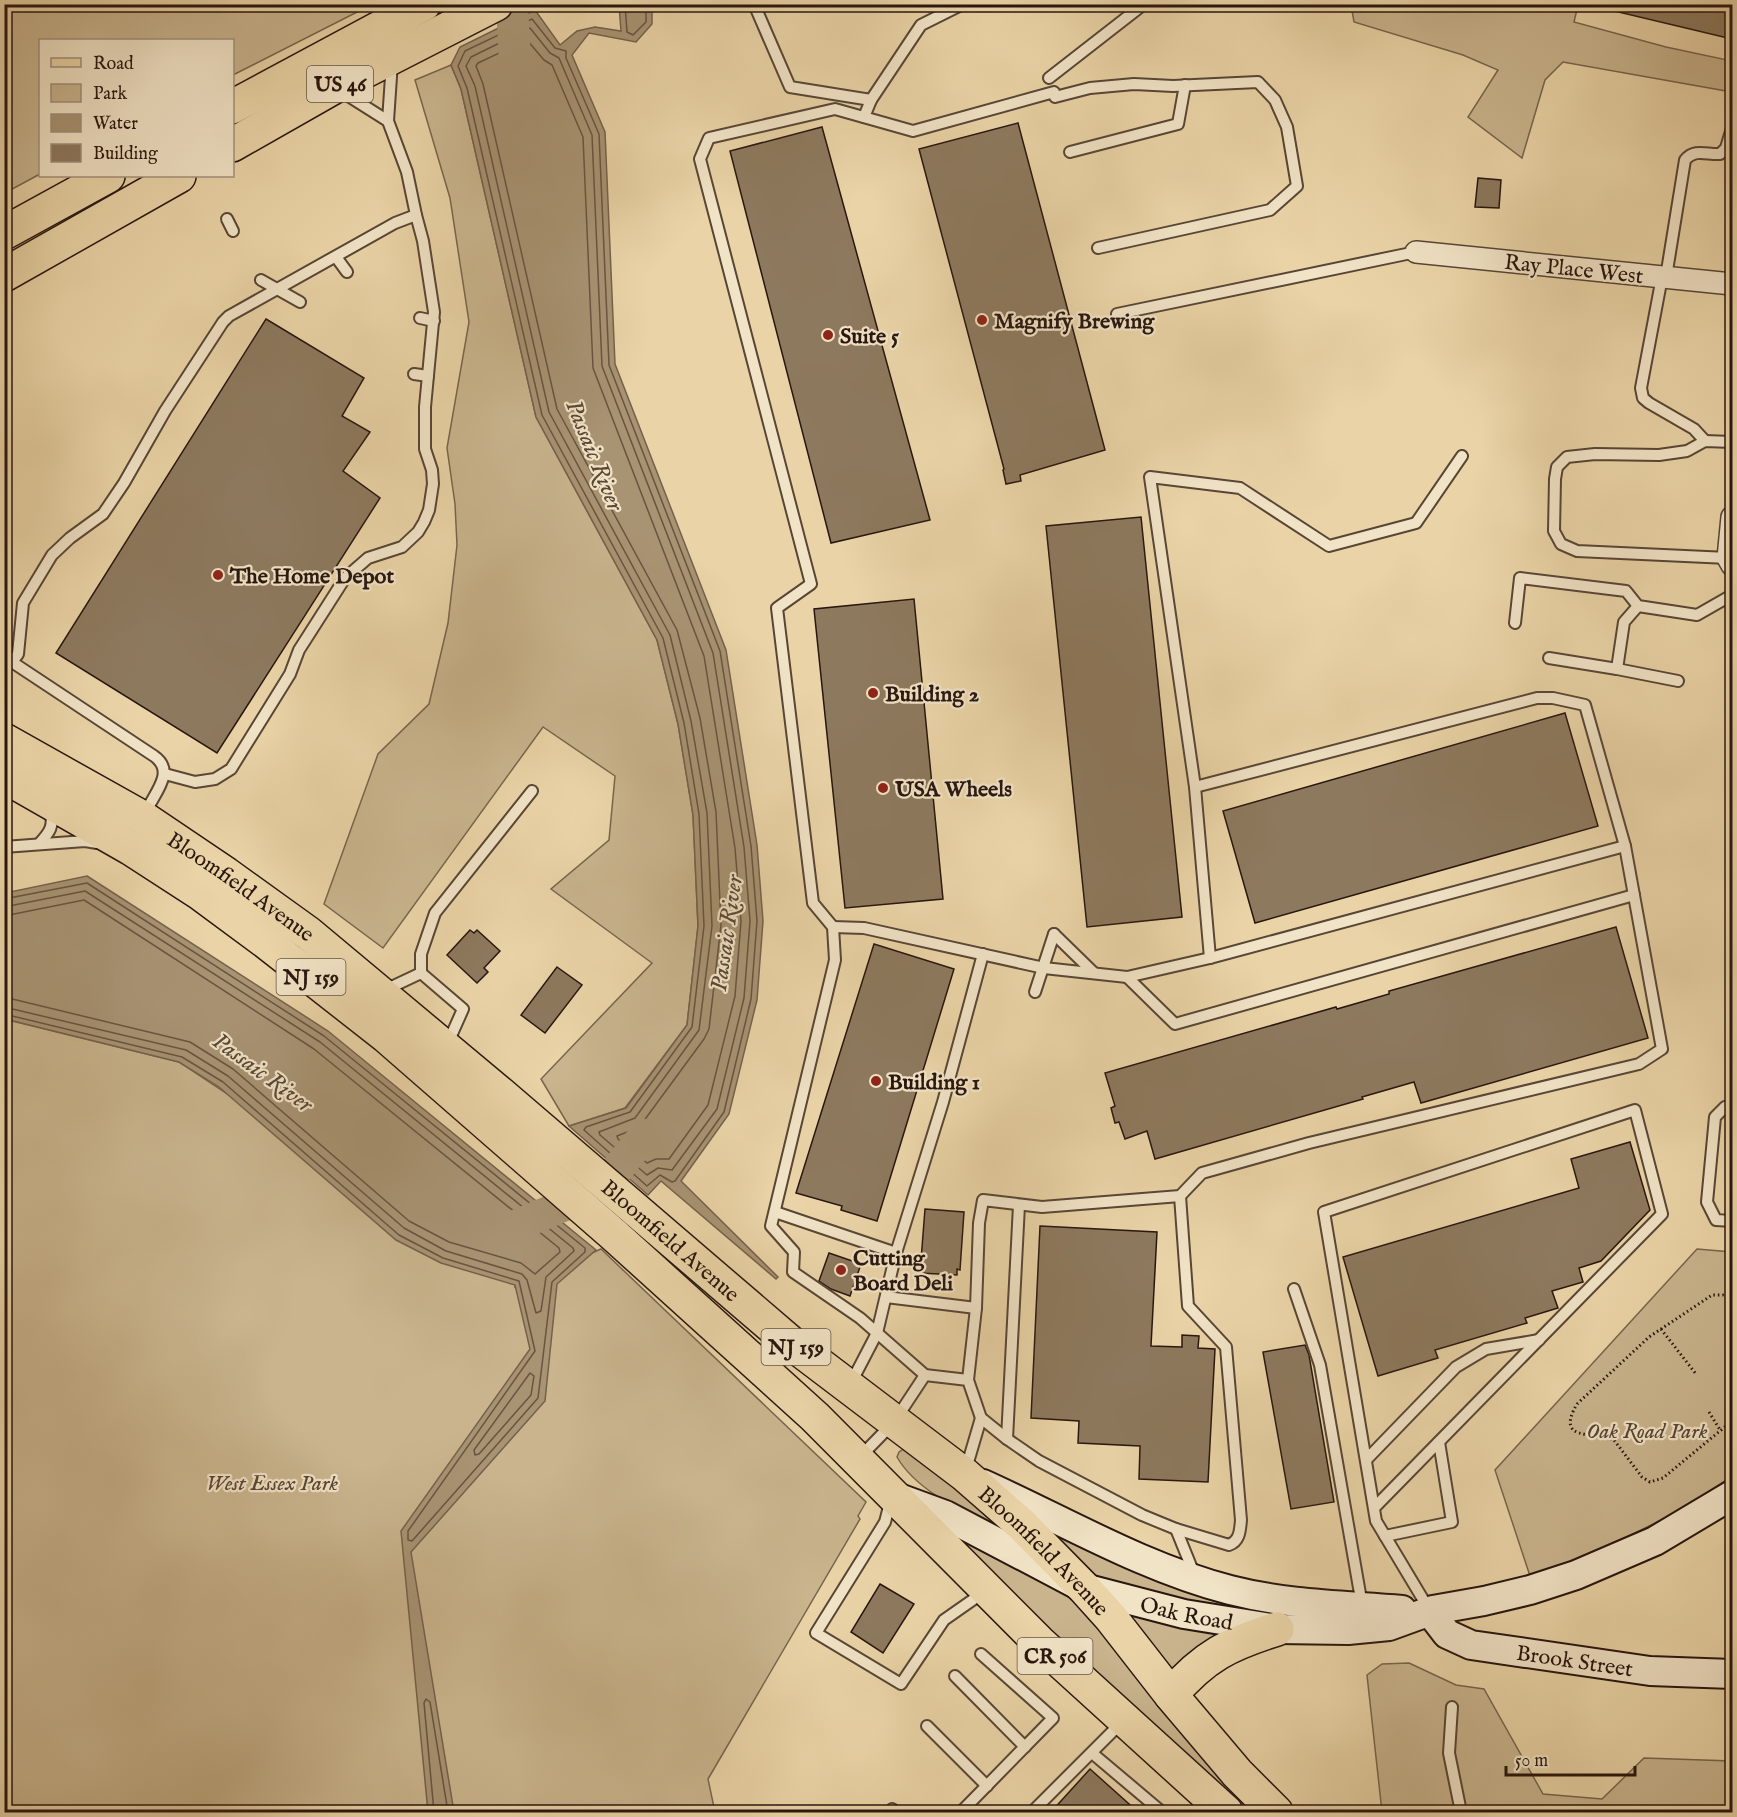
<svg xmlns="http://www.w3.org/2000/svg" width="1737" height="1817" viewBox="0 0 1737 1817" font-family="'IM FELL English',serif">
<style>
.green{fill:#c9b48d;stroke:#78654e;stroke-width:1.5}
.water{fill:#a89373;stroke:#75614b;stroke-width:1.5}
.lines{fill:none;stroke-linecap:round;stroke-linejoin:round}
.shore{stroke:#685441;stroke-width:1.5}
.river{stroke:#a89373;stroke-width:32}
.building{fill:#8d795e;stroke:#28160f;stroke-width:1.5}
.lane-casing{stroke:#584635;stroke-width:14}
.street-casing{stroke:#584635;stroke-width:24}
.secondary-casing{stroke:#28160f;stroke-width:32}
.primary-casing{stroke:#28160f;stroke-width:36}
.highway-casing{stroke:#28160f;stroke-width:36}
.path{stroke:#28160f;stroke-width:3;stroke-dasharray:1.5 3;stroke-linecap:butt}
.lane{stroke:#f1e3c6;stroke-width:10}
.street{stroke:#f1e3c6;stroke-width:21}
.secondary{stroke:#f1e3c6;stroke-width:28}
.primary{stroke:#ead4a7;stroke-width:33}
.highway{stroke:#ead4a7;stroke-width:33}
.poi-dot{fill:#8f2418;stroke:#f1e3c6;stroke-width:2}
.labels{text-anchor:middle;stroke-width:4.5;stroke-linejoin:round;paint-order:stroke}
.shield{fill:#f1e3c6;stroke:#645446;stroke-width:1.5}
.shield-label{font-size:21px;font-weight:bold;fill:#28160f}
.street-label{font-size:22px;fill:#28160f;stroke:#f1e3c6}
.poi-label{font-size:22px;font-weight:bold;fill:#28160f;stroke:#f1e3c6;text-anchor:start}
.park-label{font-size:22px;font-style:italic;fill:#584535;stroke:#f1e3c6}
.water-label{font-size:24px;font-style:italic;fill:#5b4837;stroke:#f1e3c6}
</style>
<rect width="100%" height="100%" fill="#ead4a7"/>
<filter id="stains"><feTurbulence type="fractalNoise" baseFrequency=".00333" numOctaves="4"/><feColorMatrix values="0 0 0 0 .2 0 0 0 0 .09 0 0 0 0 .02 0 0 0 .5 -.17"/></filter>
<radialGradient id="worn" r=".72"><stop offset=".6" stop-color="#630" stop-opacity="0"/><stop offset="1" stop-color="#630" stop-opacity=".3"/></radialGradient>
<g class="green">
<polygon points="5,4 371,4 371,5 233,75 232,40 40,40 40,174 5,193"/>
<polygon points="1351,5 1578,5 1574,22 1666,47 1732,61 1732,92 1563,62 1545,80 1522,158 1468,117 1498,70 1463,55 1354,22"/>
<polygon points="451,65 461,89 536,417 657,640 678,724 693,815 698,926 687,1025 625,1108 569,1126 541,1079 652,963 551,889 609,840 615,776 543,727 383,948 324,904 378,754 429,704 448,623 457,545 455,504 447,448 469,322 450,198 415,80"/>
<polygon points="4,1019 179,1062 515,1285 515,1287 601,1249 866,1502 858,1516 860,1519 708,1779 715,1812 5,1812"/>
<polygon points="1697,1249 1732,1252 1732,1476 1681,1510 1607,1547 1531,1579 1495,1470"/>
<path d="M905,1448L914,1452L1009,1536C974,1517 917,1493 897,1457L899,1452Z"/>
<polygon points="1036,1518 1314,1618 1229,1612 1096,1579"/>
<polygon points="941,1526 1071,1590 1261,1812 1242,1812 1194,1770"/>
<polygon points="1121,1605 1242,1630 1171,1671"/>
<polygon points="1409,1663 1456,1685 1484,1689 1543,1794 1602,1799 1644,1758 1732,1761 1732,1812 1382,1812 1367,1675 1382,1664"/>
</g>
<g class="water">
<polygon points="619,5 652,5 652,24 636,42 589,33 572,55 605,132 615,364 726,650 757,845 763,921 757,1000 729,1114 681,1181 778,1277 776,1279 661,1181 648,1195 569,1126 626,1108 687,1025 698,926 693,815 678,724 657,640 536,417 461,89 451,65 460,47 535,10 560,45 577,31 595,27 621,31"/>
<polygon points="87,876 328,1031 596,1250 557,1284 545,1401 411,1552 454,1812 428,1812 401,1531 530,1349 515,1285 441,1263 396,1240 219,1087 179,1062 5,1019 5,893"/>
</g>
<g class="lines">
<g class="shore">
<polyline points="625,4 627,32 633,35 646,22 646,4"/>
<polygon points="532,19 555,48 566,51 566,58 599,134 609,365 720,651 751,846 757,921 751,999 724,1112 675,1181 672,1182 660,1175 647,1186 584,1130 586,1127 630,1112 692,1027 704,926 699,814 684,723 663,638 542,415 467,88 458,66 465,51"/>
<polygon points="530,28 550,53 559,58 592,135 602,366 713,653 744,847 750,921 744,998 717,1109 672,1170 658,1168 647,1175 600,1135 599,1132 635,1118 699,1030 712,926 707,813 691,721 670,635 549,412 475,86 466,66 471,57"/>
<polygon points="527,40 544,60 552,65 583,137 593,368 704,656 735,848 741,921 735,996 708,1105 669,1159 656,1159 647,1163 618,1139 617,1136 635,1129 643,1122 704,1039 709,1029 721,925 716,812 700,718 677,630 557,409 483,84 476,66 478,63"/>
<polyline points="4,899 87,883 324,1036 585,1248 585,1252 552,1282 538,1398 412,1541 408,1540 408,1531 535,1351 519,1281 443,1258 399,1235 223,1082 182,1057 4,1014"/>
<polyline points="4,907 85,891 320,1042 573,1248 574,1251 546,1277 541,1311 536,1313 527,1280 522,1274 446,1251 404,1228 228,1076 186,1050 4,1007"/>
<polyline points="4,916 84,900 314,1049 559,1248 560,1252 535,1274 521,1263 449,1242 409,1221 233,1069 190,1042 4,997"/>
<polygon points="530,1373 534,1376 531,1395 479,1454 475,1455 474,1450"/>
<polyline points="434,1812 424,1703 426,1699 430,1702 448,1812"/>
</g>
<g class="river">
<polyline points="512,4 515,62"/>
<polyline points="510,1226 513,1227 600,1190 645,1135"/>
</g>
</g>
<g class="building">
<polygon points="1611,4 1732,4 1732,39 1610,10"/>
<polygon points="1018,123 1105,450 1020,475 1021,481 1006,484 1003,470 1004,469 919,149"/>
<polygon points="822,127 930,520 831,543 730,151"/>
<polygon points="1478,178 1501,180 1499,208 1475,207"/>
<polygon points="266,319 364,378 342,416 370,432 343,471 380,498 217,753 56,653"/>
<polygon points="1141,517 1182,917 1087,927 1046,526"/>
<polygon points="914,599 943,899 845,908 814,609"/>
<polygon points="1565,713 1598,826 1255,923 1223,811"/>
<polygon points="1616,927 1648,1038 1421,1103 1414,1082 1362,1097 1363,1099 1155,1159 1147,1131 1125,1139 1119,1122 1115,1123 1111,1108 1115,1106 1105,1073 1336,1007 1337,1009 1389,994 1389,991"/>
<polygon points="470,930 474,933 477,930 500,951 484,968 488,972 477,983 447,955"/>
<polygon points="874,944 954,969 877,1221 841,1210 842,1206 796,1193"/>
<polygon points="557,967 582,985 545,1033 521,1015"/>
<polygon points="1630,1142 1650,1210 1601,1261 1579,1268 1583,1282 1552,1291 1558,1308 1525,1318 1527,1323 1435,1350 1438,1358 1378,1376 1343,1257 1579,1188 1571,1159"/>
<polygon points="925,1209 964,1212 960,1270 957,1269 957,1275 920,1273"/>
<polygon points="1040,1226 1157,1232 1151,1346 1182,1347 1182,1335 1199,1336 1198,1348 1215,1349 1208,1482 1139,1479 1140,1446 1078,1443 1079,1421 1031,1418"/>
<polygon points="829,1253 861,1264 850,1296 831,1289 819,1281"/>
<polygon points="1305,1345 1309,1355 1334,1502 1291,1509 1263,1352"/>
<polygon points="880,1584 914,1604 883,1653 851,1632"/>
<polygon points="1090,1769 1138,1812 1051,1812"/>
</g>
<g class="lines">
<defs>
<g id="lane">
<polyline points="754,4 790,87 871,100 864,117"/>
<polyline points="1049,78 1144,4"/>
<polyline points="339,90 388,121"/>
<path d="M1054,92L913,131L835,109L709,138L700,159L811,584L777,608L813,903L833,927L835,960L771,1226L794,1252L793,1272L860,1318L925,1375L968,1380L981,1418L1007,1439L1039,1461L1142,1515L1176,1529L1229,1545C1240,1541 1240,1530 1241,1520L1226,1347L1188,1306L1180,1196"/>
<polyline points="1055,97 1090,88 1134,84 1173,86 1258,82 1275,100 1287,127 1297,186 1270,210 1098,248"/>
<polyline points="871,100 921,25 963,4"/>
<polyline points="1070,152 1178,124 1185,85"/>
<polyline points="227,219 233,231"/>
<polyline points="336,257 347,272"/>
<polyline points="1662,277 1641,388 1643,398 1649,403 1694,429 1705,441"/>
<path d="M1666,277L1685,160C1695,148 1707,155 1720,154L1726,148L1732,128"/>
<polyline points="261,280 300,302"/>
<polyline points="1117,314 1416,252"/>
<polyline points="420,318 434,321"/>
<polyline points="414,374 428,376"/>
<polyline points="1728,558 1577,551 1561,544 1554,531 1555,479 1557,467 1567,457 1595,454 1659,455 1687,451 1705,441 1732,442"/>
<polyline points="1515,623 1520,578 1626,591 1638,606 1697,615 1732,595"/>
<polyline points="1549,658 1617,669 1624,622 1638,606"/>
<polyline points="1617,669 1678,681"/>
<polyline points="165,774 195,782 215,779 231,769 290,674 299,650 345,578 368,558 402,547 418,532 424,522 429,510 433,484 432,470 425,449 425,407 434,312 423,241 416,215"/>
<path d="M145,814C153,794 177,772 154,756L12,662L18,654L23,603L52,555L70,538L103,514L124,483L165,411L223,322L229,316L395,223L416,215L407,172L388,121L392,62"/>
<path d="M39,844C49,833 55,826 50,811"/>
<polyline points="4,847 85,841 97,843"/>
<polyline points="833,927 864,928 1044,968 1127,977 1210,958 1625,846"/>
<polyline points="1054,934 1093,972"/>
<polyline points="1210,958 1195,787 1150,477 1240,488 1329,546 1416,523 1462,456"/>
<polyline points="421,973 421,954 435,913 532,791"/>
<polyline points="1127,977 1175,1024 1634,895"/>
<polyline points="385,990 421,973 463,1009 447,1045"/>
<polyline points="1035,992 1054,934"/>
<polyline points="1732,1106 1725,1107 1715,1117 1707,1202 1716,1220 1732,1221"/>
<polyline points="775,1212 896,1253"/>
<polyline points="1294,1289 1320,1365 1362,1605"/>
<polyline points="886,1297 976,1308"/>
<polyline points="968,1380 976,1308 979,1223 983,1200 1042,1207 1180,1196 1202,1173 1309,1143 1639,1064 1662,1049 1625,846 1585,705 1553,698 1537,698 1195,787"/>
<polyline points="851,1383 877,1333 896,1253 943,1102 983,954"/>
<polyline points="1007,1439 1019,1205"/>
<polyline points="860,1457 894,1422 925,1375"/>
<polyline points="1366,1460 1456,1367 1486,1349 1539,1340"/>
<polyline points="966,1469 981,1418"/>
<polyline points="891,1499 885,1522 816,1633 901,1684 944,1620 984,1592"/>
<polyline points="1374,1508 1662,1214 1635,1110 1324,1212 1376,1521 1430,1611"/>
<polyline points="1176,1529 1195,1576"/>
<polyline points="1385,1536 1452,1522 1439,1442"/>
<polyline points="955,1676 1025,1747"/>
<polyline points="1452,1707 1449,1753 1461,1812"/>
<polyline points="927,1726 987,1786"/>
<polyline points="1092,1753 1162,1812"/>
<polyline points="892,1809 897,1812"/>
<polyline points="961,1812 1053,1718 981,1654"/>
<polyline points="1032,1812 1122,1722"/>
</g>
<g id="street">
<polyline points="1416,252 1732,284"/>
<polyline points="1732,517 1728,558 1732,565"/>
</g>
<g id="secondary">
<path d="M983,1484C1065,1521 1142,1567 1230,1590C1289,1605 1342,1605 1402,1610"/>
<path id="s1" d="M896,1497L945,1515L1084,1588L1184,1614L1277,1629L1348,1630L1389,1626L1433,1610L1484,1601L1530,1590L1576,1575L1655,1541L1732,1495"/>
<path id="s2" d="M1430,1612L1447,1634L1471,1645L1650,1671L1732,1674"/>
</g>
<g id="primary">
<path id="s3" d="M4,740L143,818L226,874L308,933L502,1095L791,1343L965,1475L1021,1524L1084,1588L1111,1618L1171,1695L1237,1773L1276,1812"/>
<polyline points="4,776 130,848 201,894 266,942 386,1036 614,1235 815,1417 1039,1642 1226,1812"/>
<path d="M1171,1695C1204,1656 1229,1644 1277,1629"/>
</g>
<g id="highway">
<polyline points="232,107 424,4"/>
<polyline points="232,145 334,87 496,4"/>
<polyline points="4,233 108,176"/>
<polyline points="4,275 179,176"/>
</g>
</defs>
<use href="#lane" class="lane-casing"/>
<use href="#street" class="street-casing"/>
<use href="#secondary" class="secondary-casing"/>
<use href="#primary" class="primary-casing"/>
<use href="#highway" class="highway-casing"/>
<g class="path">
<path d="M1732,1299L1723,1295H1712L1649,1337L1577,1404C1555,1442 1592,1431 1614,1440L1642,1477L1650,1482L1663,1478L1732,1421"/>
<polyline points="1661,1329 1696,1374"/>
<polyline points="1709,1412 1720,1430"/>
</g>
<use href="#lane" class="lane"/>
<use href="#street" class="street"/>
<use href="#secondary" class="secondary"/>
<use href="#primary" class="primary"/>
<use href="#highway" class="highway"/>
</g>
<g class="poi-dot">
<circle cx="982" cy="320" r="6"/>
<circle cx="828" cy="335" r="6"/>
<circle cx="218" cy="575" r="6"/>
<circle cx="873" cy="693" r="6"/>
<circle cx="883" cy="788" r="6"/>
<circle cx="876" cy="1081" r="6"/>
<circle cx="841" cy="1270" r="6"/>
</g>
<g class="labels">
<g class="shield">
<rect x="307" y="66" width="66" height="36" rx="4.5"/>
<rect x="276.5" y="959" width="69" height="36" rx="4.5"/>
<rect x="761.5" y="1329" width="69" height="36" rx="4.5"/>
<rect x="1017.5" y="1638" width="75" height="36" rx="4.5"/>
</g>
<g class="shield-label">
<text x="340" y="91">US 46</text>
<text x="311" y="984">NJ 159</text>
<text x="796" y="1354">NJ 159</text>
<text x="1055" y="1663">CR 506</text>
</g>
<g class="street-label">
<text transform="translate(1574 268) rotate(6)" y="8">Ray Place West</text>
<text dy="8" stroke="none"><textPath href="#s3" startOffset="279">Bloomfield Avenue</textPath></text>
<text dy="8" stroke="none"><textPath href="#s3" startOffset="836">Bloomfield Avenue</textPath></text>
<text dy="8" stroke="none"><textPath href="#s3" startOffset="1322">Bloomfield Avenue</textPath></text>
<text dy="8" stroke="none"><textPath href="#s1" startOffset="315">Oak Road</textPath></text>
<text dy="8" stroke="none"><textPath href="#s2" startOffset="159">Brook Street</textPath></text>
</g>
<g class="poi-label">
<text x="994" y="328">Magnify Brewing</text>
<text x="840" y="343">Suite 5</text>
<text x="230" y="583">The Home Depot</text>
<text x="885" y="701">Building 2</text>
<text x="895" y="796">USA Wheels</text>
<text x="888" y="1089">Building 1</text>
<text x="853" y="1265">Cutting<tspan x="853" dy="25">Board Deli</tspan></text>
</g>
<g class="park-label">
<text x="1647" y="1438">Oak Road Park</text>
<text x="272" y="1490">West Essex Park</text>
</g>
<g class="water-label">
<text transform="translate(595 455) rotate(68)" y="8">Passaic River</text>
<text transform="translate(726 933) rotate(-82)" y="8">Passaic River</text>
<text transform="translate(263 1072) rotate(36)" y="8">Passaic River</text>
</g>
</g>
<rect width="1737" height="1817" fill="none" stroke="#ead4a7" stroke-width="24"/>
<rect x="6" y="6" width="1725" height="1805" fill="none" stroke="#28160f" stroke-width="3"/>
<rect x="12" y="12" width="1713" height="1793" fill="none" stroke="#28160f" stroke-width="1.5"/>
<rect x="39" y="39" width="195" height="138" fill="#f1e3c6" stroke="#a1917d" stroke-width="1.5"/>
<rect x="51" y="58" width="30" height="9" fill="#ead4a7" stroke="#a1917d" stroke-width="1.5"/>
<text x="93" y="69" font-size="18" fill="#28160f">Road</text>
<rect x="51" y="84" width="30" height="18" fill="#c9b48d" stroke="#a1917d" stroke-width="1.5"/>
<text x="93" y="99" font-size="18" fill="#28160f">Park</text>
<rect x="51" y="114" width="30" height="18" fill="#a89373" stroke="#a1917d" stroke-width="1.5"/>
<text x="93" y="129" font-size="18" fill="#28160f">Water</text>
<rect x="51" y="144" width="30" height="18" fill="#8d795e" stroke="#a1917d" stroke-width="1.5"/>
<text x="93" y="159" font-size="18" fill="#28160f">Building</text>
<path d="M1506 1766v9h129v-9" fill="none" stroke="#28160f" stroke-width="3"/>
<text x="1515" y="1766" font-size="18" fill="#28160f" stroke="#f1e3c6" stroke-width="4.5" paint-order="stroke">50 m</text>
<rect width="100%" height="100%" filter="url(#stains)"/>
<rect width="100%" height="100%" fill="url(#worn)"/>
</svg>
